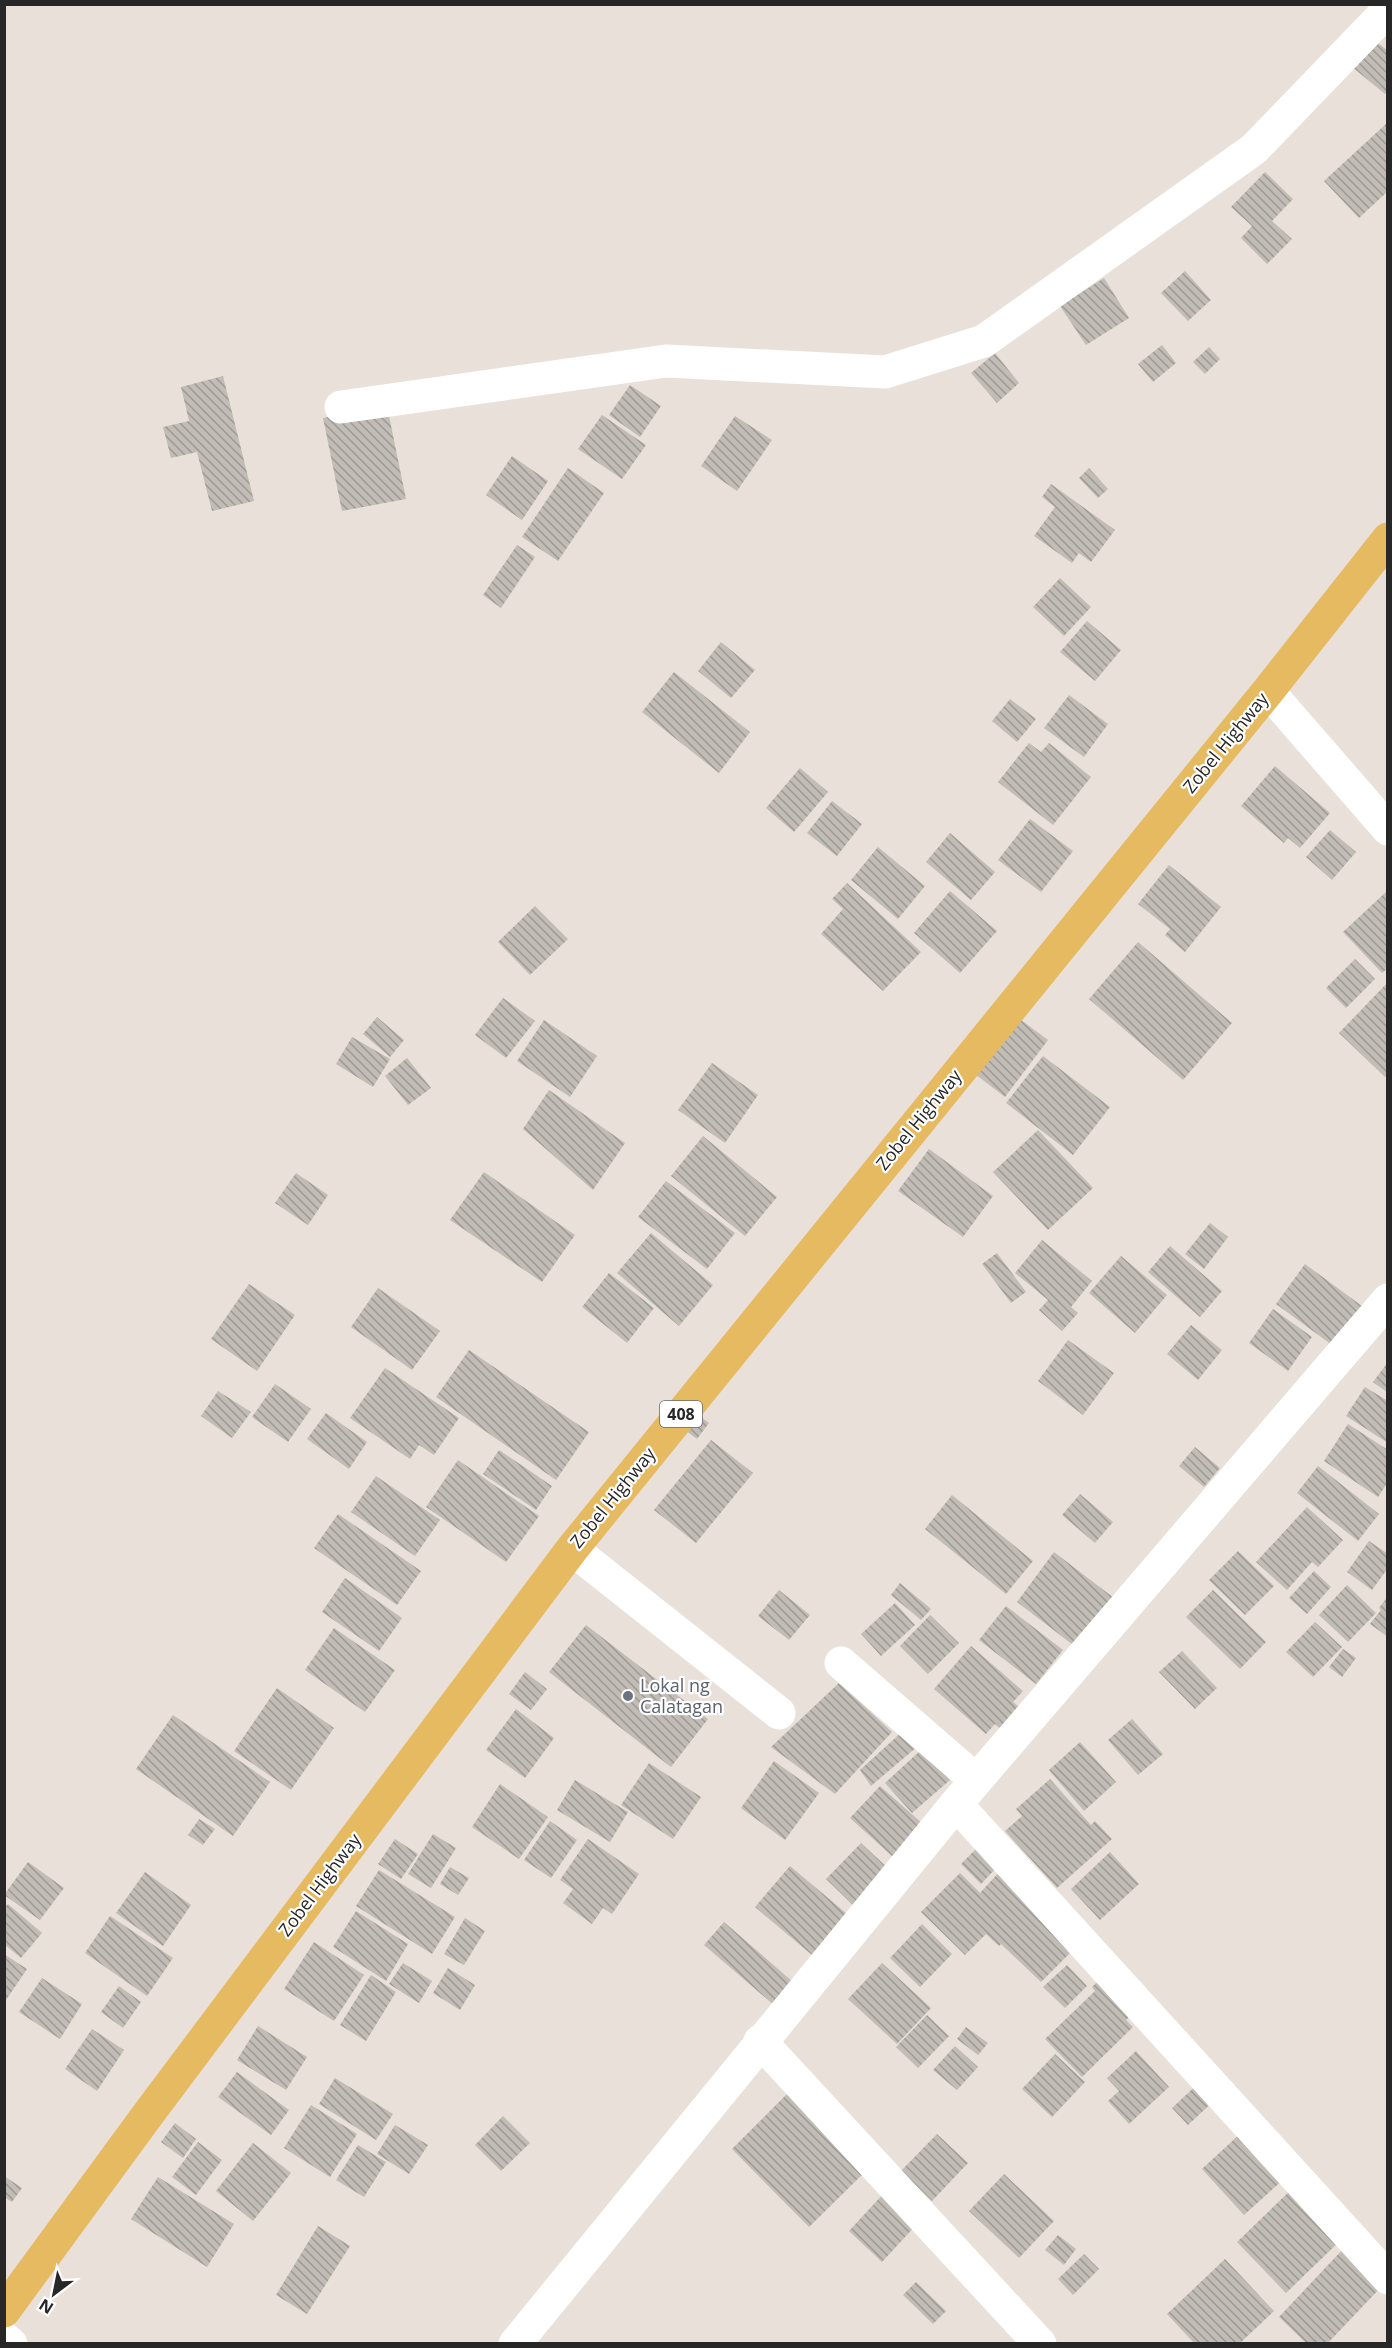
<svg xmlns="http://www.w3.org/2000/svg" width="1392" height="2348" viewBox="0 0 1392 2348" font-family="'Open Sans',sans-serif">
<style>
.building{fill:url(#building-back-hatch)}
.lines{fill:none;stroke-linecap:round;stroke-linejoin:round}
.minor{stroke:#fff;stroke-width:33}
.major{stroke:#e5ba61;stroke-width:33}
.worship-dot{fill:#6b7280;stroke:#fff;stroke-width:2}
.labels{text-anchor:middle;stroke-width:4.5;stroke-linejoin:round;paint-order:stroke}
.shield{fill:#fff;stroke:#686868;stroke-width:1.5}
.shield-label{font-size:16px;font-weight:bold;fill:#272727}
.street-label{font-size:18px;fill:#272727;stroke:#fff}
.worship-label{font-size:18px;fill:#5b616d;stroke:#fff;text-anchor:start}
</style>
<defs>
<pattern id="building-back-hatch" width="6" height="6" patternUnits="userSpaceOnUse" patternTransform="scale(1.5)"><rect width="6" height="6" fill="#c1bcb5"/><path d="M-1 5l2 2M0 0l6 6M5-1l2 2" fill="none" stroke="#9d9993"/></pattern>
</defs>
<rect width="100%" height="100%" fill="#e9e0d9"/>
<g class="building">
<polygon points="1368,35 1388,51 1388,90 1385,94 1346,62"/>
<polygon points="1388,122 1388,191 1359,218 1324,181"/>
<polygon points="1265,172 1293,199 1272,221 1292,239 1267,264 1241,238 1252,226 1231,207"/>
<polygon points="1185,271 1211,300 1188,321 1161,293"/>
<polygon points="1104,278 1129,318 1086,345 1060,306"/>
<polygon points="1162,345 1176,363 1153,382 1138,364"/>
<polygon points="1209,347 1220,359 1205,374 1193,362"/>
<polygon points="995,353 1019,383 997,403 971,373"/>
<polygon points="223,376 254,501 212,511 197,452 171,458 163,427 189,421 181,387"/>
<polygon points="630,385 661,406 640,437 609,415"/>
<polygon points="387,406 406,499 342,511 323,418"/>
<polygon points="602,415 646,445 622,479 578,449"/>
<polygon points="735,416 772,440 737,491 701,466"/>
<polygon points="512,456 548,481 522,520 486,495"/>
<polygon points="568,468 604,493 558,561 522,537"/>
<polygon points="1089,468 1108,489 1098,498 1079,478"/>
<polygon points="1051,484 1115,530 1091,562 1079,553 1072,563 1034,536 1055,507 1042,497"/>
<polygon points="517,545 535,557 501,608 483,595"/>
<polygon points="1060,578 1091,607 1064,636 1033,607"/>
<polygon points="1087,621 1121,650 1095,681 1060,652"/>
<polygon points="721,642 755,670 731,698 698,671"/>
<polygon points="674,672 750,732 719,773 642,712"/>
<polygon points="1069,695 1108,724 1084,757 1044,728"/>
<polygon points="1010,699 1036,719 1017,742 992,721"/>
<polygon points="1029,743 1041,752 1049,743 1091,777 1053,825 998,782"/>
<polygon points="1275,766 1330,813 1300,848 1288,838 1284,843 1241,806"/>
<polygon points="800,768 828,792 794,832 766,808"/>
<polygon points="832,801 862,824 837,856 807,833"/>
<polygon points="1030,819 1073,851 1041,892 998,860"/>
<polygon points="1330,830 1356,852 1332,880 1306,857"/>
<polygon points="950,833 995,872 971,900 926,862"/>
<polygon points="878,847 925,886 898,919 851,880"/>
<polygon points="1169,865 1221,907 1185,952 1165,935 1170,929 1138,904"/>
<polygon points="847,883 921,952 883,991 821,934 843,909 832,899"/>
<polygon points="1388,890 1388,968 1382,973 1343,932"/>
<polygon points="950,891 997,931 960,973 914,933"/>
<polygon points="535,906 568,939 530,975 498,942"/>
<polygon points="1138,942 1232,1023 1183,1080 1089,999"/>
<polygon points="1355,959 1375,979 1346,1008 1326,988"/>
<polygon points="1388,982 1388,1074 1385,1077 1339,1033"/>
<polygon points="503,998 535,1021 506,1058 475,1035"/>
<polygon points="1009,1011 1048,1040 1005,1097 966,1067"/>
<polygon points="377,1017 404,1040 390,1057 363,1034"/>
<polygon points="544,1020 597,1056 570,1097 517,1061"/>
<polygon points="352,1037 390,1059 373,1087 336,1064"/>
<polygon points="1043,1056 1110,1107 1073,1155 1006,1103"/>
<polygon points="407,1058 431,1088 408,1105 385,1076"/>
<polygon points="712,1063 758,1095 725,1143 678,1110"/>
<polygon points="549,1090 625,1143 593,1190 523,1129"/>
<polygon points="1038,1130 1093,1188 1048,1230 993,1172"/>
<polygon points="703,1136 777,1197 745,1236 671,1176"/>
<polygon points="929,1149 993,1196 963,1237 898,1191"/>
<polygon points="484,1172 575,1235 542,1282 450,1220"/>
<polygon points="296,1173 328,1195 308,1225 275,1203"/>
<polygon points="666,1181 735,1233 707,1269 638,1217"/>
<polygon points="1210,1223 1228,1237 1204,1269 1185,1254"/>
<polygon points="651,1233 713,1285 679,1326 617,1273"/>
<polygon points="1042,1240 1092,1281 1071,1307 1078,1313 1062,1331 1039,1310 1048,1300 1015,1273"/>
<polygon points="1170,1246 1222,1291 1200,1317 1148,1272"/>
<polygon points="997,1253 1026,1292 1011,1303 982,1264"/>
<polygon points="1121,1256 1167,1295 1135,1333 1089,1293"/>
<polygon points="1305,1264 1366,1309 1332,1345 1276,1304"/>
<polygon points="609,1273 654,1308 627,1343 582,1307"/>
<polygon points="249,1284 295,1315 257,1371 211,1339"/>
<polygon points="378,1288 440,1331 412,1370 351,1327"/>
<polygon points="1273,1309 1312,1337 1288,1371 1249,1343"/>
<polygon points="1191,1325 1222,1350 1198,1380 1167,1354"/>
<polygon points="1068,1340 1114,1373 1083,1415 1038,1381"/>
<polygon points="469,1350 589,1432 556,1480 436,1397"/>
<polygon points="1388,1362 1388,1393 1373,1382"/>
<polygon points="385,1368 459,1418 434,1455 419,1445 410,1459 350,1418"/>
<polygon points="275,1384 311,1409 288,1442 252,1417"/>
<polygon points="1365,1387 1388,1401 1388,1443 1346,1416"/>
<polygon points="218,1391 251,1412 232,1438 201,1416"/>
<polygon points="694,1412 709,1423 697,1439 682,1428"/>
<polygon points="326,1413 367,1442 349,1469 307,1439"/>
<polygon points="1348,1424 1388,1450 1388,1482 1378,1497 1324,1461"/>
<polygon points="711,1440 753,1473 696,1543 654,1510"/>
<polygon points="1195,1447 1220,1468 1204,1487 1179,1466"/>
<polygon points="499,1450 552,1486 536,1510 483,1474"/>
<polygon points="458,1460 539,1516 506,1562 426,1507"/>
<polygon points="1318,1466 1379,1514 1358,1541 1297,1493"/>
<polygon points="376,1476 440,1520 415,1556 351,1512"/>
<polygon points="1080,1494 1113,1522 1095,1543 1062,1515"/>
<polygon points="952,1495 1033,1561 1006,1594 925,1529"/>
<polygon points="1307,1507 1343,1540 1318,1567 1312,1562 1287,1590 1256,1562"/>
<polygon points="338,1514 421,1571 397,1605 314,1548"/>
<polygon points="1369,1541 1388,1554 1388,1568 1372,1590 1347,1572"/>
<polygon points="1238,1551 1274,1586 1245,1615 1209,1580"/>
<polygon points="1054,1552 1114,1598 1077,1648 1017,1602"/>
<polygon points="1314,1571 1331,1587 1307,1614 1289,1598"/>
<polygon points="345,1578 402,1618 379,1651 322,1612"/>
<polygon points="900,1583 931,1609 921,1620 891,1595"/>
<polygon points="1347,1585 1376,1613 1348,1642 1319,1615"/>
<polygon points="779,1590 810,1615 789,1640 758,1616"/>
<polygon points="1213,1590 1266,1642 1240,1669 1186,1617"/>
<polygon points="1388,1596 1388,1637 1370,1624 1381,1610 1379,1608"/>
<polygon points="895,1603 915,1625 881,1656 861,1634"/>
<polygon points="1006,1606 1063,1650 1036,1684 979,1640"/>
<polygon points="930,1615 959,1643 928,1674 900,1646"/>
<polygon points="1315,1622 1342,1647 1313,1677 1286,1652"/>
<polygon points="586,1625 708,1719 671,1767 549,1672"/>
<polygon points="334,1628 395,1670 365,1712 305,1670"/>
<polygon points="971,1646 1023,1691 1013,1702 1025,1712 1006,1733 995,1724 986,1734 934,1689"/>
<polygon points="1343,1649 1356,1658 1342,1677 1329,1667"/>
<polygon points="1182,1651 1217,1688 1195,1709 1159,1672"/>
<polygon points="525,1672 547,1689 531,1710 509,1694"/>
<polygon points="839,1683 892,1732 835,1794 771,1747"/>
<polygon points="277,1688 334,1728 291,1790 234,1751"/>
<polygon points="516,1709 554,1738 525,1778 486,1750"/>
<polygon points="173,1715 270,1782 233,1836 136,1769"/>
<polygon points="1132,1719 1163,1754 1138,1775 1108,1740"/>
<polygon points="904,1730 918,1746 871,1786 860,1770"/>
<polygon points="1080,1742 1116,1782 1084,1811 1049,1770"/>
<polygon points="922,1749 950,1780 912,1813 885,1783"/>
<polygon points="774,1761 819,1793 785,1840 741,1808"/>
<polygon points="649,1763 701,1797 673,1839 621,1805"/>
<polygon points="1050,1779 1091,1825 1095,1821 1112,1839 1057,1888 1005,1831 1022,1816 1016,1809"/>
<polygon points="575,1780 628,1812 610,1842 557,1810"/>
<polygon points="500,1784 548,1817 519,1859 472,1827"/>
<polygon points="880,1786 923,1824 893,1857 850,1818"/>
<polygon points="199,1819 215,1829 203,1845 188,1835"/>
<polygon points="550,1821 577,1840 551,1878 524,1860"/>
<polygon points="433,1834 456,1848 431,1888 408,1874"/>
<polygon points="395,1839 418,1854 401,1879 378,1864"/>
<polygon points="588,1839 639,1874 612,1914 603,1908 592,1924 563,1903 573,1889 560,1880"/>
<polygon points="861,1843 892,1872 857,1909 826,1879"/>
<polygon points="978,1847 998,1866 981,1884 961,1864"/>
<polygon points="1110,1852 1139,1884 1100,1920 1071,1889"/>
<polygon points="28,1862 64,1888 40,1920 4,1895"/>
<polygon points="790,1866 853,1919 818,1960 755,1907"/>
<polygon points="450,1867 469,1878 458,1895 440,1884"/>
<polygon points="1002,1869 1073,1950 1041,1982 1001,1944 999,1946 986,1934 965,1955 921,1912 960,1873 980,1893"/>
<polygon points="379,1870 455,1917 432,1954 356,1906"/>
<polygon points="145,1872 191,1905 163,1946 116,1913"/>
<polygon points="8,1904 42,1933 21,1958 4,1944 4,1908"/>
<polygon points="356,1911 408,1944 386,1981 333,1947"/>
<polygon points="110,1916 173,1958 147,1996 85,1953"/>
<polygon points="465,1918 485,1931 464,1965 444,1954"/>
<polygon points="724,1922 793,1982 774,2005 704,1945"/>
<polygon points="922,1924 952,1954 920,1987 890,1958"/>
<polygon points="314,1942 364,1975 334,2021 284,1989"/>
<polygon points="4,1954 27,1969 4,2003"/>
<polygon points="403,1963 432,1981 419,2003 389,1984"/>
<polygon points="882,1963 931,2008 897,2044 848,1999"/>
<polygon points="1067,1965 1087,1986 1065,2008 1043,1987"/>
<polygon points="448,1968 475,1985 460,2010 433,1993"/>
<polygon points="371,1975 396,1992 366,2041 340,2025"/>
<polygon points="1104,1975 1137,2009 1126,2020 1133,2027 1082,2077 1045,2039 1095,1991 1092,1987"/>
<polygon points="42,1978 82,2004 60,2039 19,2012"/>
<polygon points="119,1986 141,2002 123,2028 101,2012"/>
<polygon points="927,2015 949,2036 918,2068 896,2047"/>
<polygon points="258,2026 307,2057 286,2090 237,2060"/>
<polygon points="966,2027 988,2043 978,2055 957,2039"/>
<polygon points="92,2029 124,2050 97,2091 65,2069"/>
<polygon points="955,2046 978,2067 957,2090 933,2070"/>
<polygon points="1136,2051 1169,2087 1129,2124 1108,2101 1119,2091 1107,2078"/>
<polygon points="1055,2054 1085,2082 1052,2117 1022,2089"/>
<polygon points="237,2072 289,2110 271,2135 218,2097"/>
<polygon points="335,2078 393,2114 376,2140 319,2104"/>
<polygon points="1202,2080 1218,2097 1188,2125 1172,2108"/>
<polygon points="795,2086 873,2164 809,2227 732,2149"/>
<polygon points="311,2105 357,2134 330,2177 284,2148"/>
<polygon points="503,2116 530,2143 501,2171 475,2145"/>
<polygon points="175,2123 196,2139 183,2158 161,2142"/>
<polygon points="395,2125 428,2145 409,2174 377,2154"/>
<polygon points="1242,2132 1285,2178 1244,2215 1202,2169"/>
<polygon points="937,2134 968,2163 932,2201 901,2171"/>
<polygon points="198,2142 222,2160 196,2195 172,2177"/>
<polygon points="253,2143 291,2173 253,2221 216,2191"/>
<polygon points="358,2145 386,2162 364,2197 336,2180"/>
<polygon points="1004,2174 1054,2221 1019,2258 969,2211"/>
<polygon points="4,2176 22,2188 12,2202 4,2197"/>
<polygon points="158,2177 234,2224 207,2267 131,2219"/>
<polygon points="1296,2185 1345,2236 1286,2293 1237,2242"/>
<polygon points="885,2192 918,2223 882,2262 849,2231"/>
<polygon points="318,2226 350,2246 307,2314 276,2295"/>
<polygon points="1058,2235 1076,2249 1064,2265 1045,2250"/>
<polygon points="1345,2247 1384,2284 1327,2344 1307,2344 1279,2317"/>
<polygon points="1084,2254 1099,2269 1073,2295 1058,2279"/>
<polygon points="1225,2259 1274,2311 1239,2344 1195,2344 1167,2314"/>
<polygon points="916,2282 946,2311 933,2324 903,2295"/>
</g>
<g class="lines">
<g class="minor">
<polyline points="341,407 666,361 885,372 984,341 1254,149 1388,10"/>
<polyline points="1268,691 1388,829"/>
<polyline points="572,1549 779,1713"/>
<polyline points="841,1663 976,1780"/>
<polyline points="956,1804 1388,2278"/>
<polyline points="760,2041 1040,2344"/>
<polyline points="4,2338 11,2344"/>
<polyline points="515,2344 956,1804 1388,1300"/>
</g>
<polyline class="major" points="4,2311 146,2117 572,1549 1268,691 1388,539"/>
</g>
<circle class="worship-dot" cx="628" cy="1696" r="6"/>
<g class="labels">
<rect class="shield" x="660" y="1401" width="42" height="26" rx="4.5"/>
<g class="shield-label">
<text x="681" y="1420">408</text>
</g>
<g class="street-label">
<text transform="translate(1226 743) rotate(-51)" y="6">Zobel Highway</text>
<text transform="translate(919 1120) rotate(-51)" y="6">Zobel Highway</text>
<text transform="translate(613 1498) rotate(-51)" y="6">Zobel Highway</text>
<text transform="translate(320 1885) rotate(-53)" y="6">Zobel Highway</text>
</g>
<g class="worship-label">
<text x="640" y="1692">Lokal ng<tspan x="640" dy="21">Calatagan</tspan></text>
</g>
</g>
<rect width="1392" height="2348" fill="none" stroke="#272727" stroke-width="12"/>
<g transform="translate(54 2294) rotate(212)" stroke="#ffffff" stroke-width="4.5" paint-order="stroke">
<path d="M0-4.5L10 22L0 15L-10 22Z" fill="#272727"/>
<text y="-9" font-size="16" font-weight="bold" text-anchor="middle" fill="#272727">N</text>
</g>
</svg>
